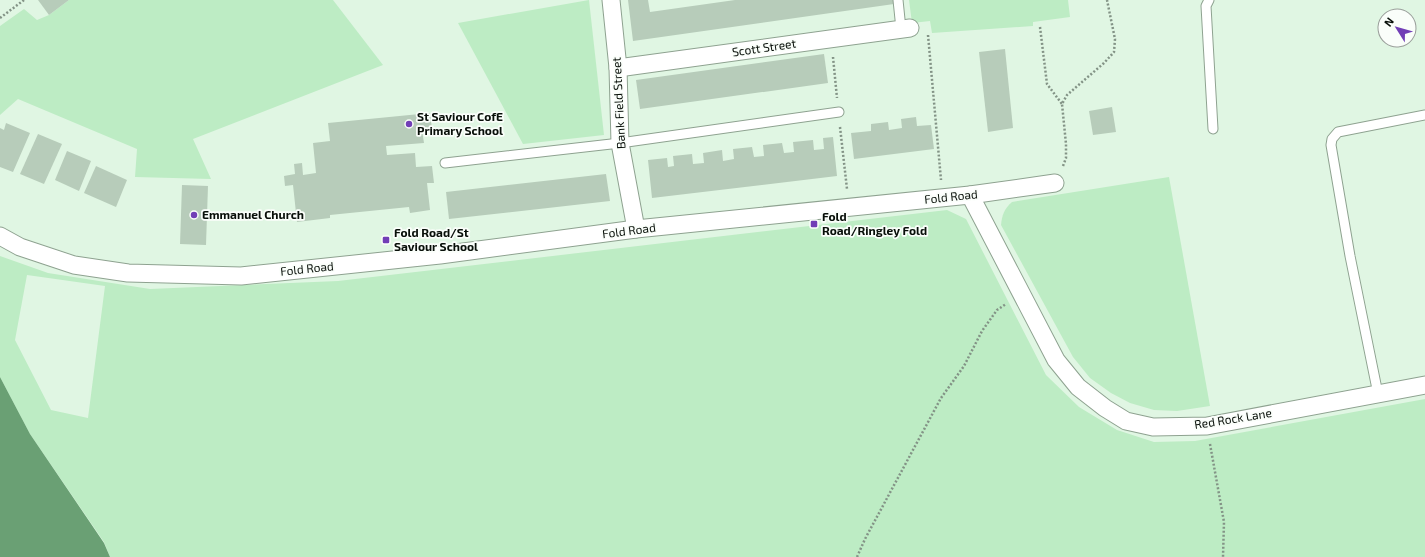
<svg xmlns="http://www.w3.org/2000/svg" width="1425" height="557" viewBox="0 0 1425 557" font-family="'Exo 2',sans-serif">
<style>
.green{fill:#bdecc4;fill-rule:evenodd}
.water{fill:#6aa074}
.building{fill:#b7ccba}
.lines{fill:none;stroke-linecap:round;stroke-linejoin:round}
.service-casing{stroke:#8ea290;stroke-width:11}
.minor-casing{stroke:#8ea290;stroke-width:19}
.path{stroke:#839386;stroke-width:2.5;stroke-dasharray:2 2;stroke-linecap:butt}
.service{stroke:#fff;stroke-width:9}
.minor{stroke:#fff;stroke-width:17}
.poi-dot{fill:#713eb6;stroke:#fafefa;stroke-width:1.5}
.labels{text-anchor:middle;stroke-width:3.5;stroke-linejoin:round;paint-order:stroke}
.street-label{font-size:12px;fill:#080f09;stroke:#fafefa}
.poi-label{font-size:12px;font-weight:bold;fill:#080f09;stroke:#fafefa;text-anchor:start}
</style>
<rect width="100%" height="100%" fill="#e0f6e3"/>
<g class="green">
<polygon points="69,0 333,0 383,65 193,139 211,179 135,177 137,149 18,99 0,115 0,26 24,9 37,20 49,15"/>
<polygon points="589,0 604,135 523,144 458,23"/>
<polygon points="909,0 1068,0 1070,17 1033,22 1033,26 932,33 930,21 912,23"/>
<path d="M1169,177L1210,406L1177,411L1154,410L1130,403L1111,393L1090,378L1073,357L1001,225C1002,215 1004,209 1012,202Z"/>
<path d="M947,210L966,219L1046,375L1079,407L1117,430L1154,442L1195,441L1425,399V557H110L104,542L30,434L0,377V256L48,273L150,289L338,281ZM27,275L105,286L88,418L51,410L15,340Z"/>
</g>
<polygon class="water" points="0,377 30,434 104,543 110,557 0,557"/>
<g class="building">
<polygon points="38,0 69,0 49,15"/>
<polygon points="628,0 648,0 650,12 735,0 893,0 894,4 633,41"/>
<polygon points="1005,49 1013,128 988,132 979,52"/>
<polygon points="824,54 828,83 640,109 636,80"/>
<polygon points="1112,107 1116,132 1093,135 1089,111"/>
<polygon points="430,113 432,129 422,130 424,143 386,146 387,155 415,153 416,167 432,166 434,183 427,183 430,210 410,213 409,207 330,215 330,218 297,222 293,185 285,186 284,176 295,174 294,164 302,163 303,175 316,173 313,143 330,141 328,123"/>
<polygon points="916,117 917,126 931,125 934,149 854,159 851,133 871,131 871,124 888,122 889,130 902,128 901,119"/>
<polygon points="6,123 30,133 13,172 0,167 0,128 4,130"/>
<polygon points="38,134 62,144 44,184 20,174"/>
<polygon points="833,137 837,176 652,198 648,160 667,158 668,167 674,166 673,156 692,154 693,164 704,163 703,153 722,150 723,161 734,159 733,149 752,147 754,157 764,156 763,145 782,143 784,153 794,152 793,142 813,140 814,150 824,149 823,138"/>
<polygon points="67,151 91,161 79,191 55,180"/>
<polygon points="96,166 127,180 116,207 84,193"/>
<polygon points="606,174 610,201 449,219 446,192"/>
<polygon points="182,185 208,186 206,245 180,244"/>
</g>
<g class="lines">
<defs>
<g id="service">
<polyline points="898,0 901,29"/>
<polyline points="1209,0 1206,6 1213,129"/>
<polyline points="445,163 620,143 839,112"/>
<polyline points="1378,394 1350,256 1331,145 1332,139 1338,132 1425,115"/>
</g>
<g id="minor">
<polyline points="611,0 618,68 620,143 636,229"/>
<polyline points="618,68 910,28"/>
<polyline points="970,195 1056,360 1078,387 1105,408 1126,421 1153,427 1207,426 1425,385"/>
<polyline points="0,236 20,247 74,265 128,273 241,276 440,255 636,229 970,195 1055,183"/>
</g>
</defs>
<use href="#service" class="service-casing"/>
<use href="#minor" class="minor-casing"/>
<g class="path">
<polyline points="0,18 24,0"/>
<polyline points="1040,27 1047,84 1062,104"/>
<polyline points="928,35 941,180"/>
<polyline points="833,57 837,98"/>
<polyline points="840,127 847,189"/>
<polyline points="1063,166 1066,158 1066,144 1062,104 1067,95 1104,63 1114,52 1115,39 1107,0"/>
<polyline points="1210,444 1224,522 1223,557"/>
<polyline points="857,557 865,539 941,398 964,366 982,331 997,310 1006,304"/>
</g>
<use href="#service" class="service"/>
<use href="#minor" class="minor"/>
</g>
<g class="poi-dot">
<circle cx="409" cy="124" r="4"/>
<circle cx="194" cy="215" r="4"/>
<rect x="810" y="220" width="8" height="8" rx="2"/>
<rect x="382" y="236" width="8" height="8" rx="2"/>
</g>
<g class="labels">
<g class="street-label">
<text transform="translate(764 48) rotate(-8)" y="4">Scott Street</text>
<text transform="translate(619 103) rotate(-93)" y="4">Bank Field Street</text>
<text transform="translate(951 197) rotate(-6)" y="4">Fold Road</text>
<text transform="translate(629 231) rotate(-7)" y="4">Fold Road</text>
<text transform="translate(307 269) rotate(-6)" y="4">Fold Road</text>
<text transform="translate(1233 419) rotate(-9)" y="4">Red Rock Lane</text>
</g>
<g class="poi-label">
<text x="417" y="121">St Saviour CofE<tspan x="417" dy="14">Primary School</tspan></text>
<text x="202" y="219">Emmanuel Church</text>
<text x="822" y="221">Fold<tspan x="822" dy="14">Road/Ringley Fold</tspan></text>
<text x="394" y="237">Fold Road/St<tspan x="394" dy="14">Saviour School</tspan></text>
</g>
</g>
<g transform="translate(1397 28) rotate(307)"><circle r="19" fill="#fafefa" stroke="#999e9a"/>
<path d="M0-3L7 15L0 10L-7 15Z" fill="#713eb6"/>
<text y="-6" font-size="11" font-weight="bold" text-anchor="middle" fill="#080f09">N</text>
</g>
</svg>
